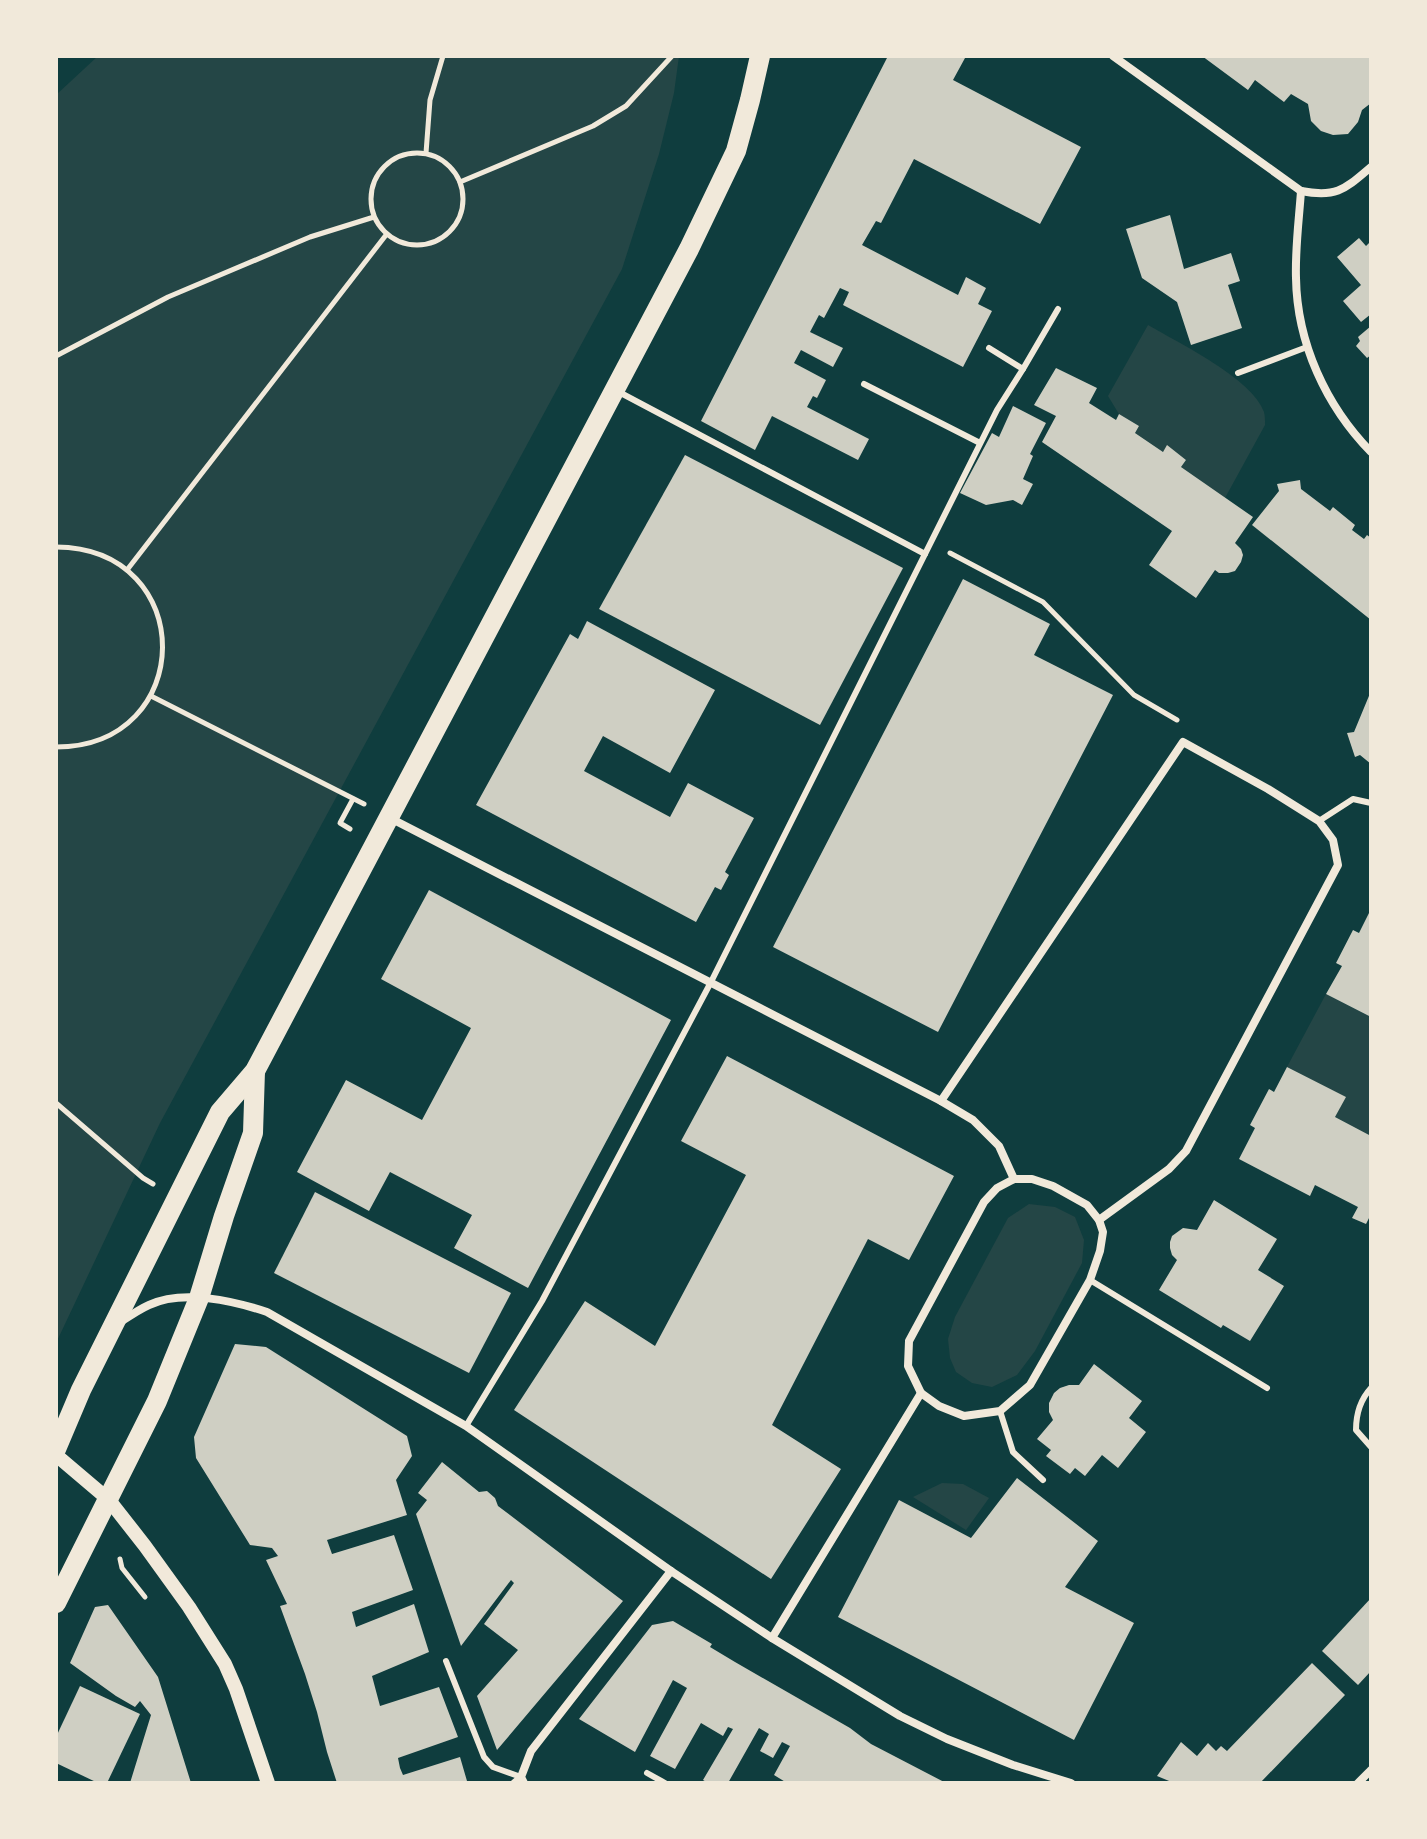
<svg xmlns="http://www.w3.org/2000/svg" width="1427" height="1839" viewBox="0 0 1427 1839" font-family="Barlow,sans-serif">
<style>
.green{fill:#244646}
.building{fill:#cfcfc3}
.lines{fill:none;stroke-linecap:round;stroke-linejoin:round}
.path{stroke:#f1e9da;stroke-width:5}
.service{stroke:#f1e9da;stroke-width:6}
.pedestrian{stroke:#f1e9da;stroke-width:7}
.minor{stroke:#f1e9da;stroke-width:8}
.tertiary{stroke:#f1e9da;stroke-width:14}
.primary{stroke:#f1e9da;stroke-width:20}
</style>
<rect width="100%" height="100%" fill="#0f3d3e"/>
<g class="green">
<polygon points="98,56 679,56 674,93 659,154 622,269 160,1123 56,1343 56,95"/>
<path d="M1148,325C1179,343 1253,379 1264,412C1265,416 1265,421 1265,425L1225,498L1181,467L1186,460L1167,446L1163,452L1135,433L1139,426L1119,414L1108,396Z"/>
<polygon points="1326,994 1371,1017 1371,1136 1335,1117 1345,1097 1287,1067"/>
<polygon points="1029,1204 1055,1207 1075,1217 1084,1240 1082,1263 1035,1351 1017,1375 992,1387 972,1383 956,1372 950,1358 948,1339 955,1317 1008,1218"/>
<polygon points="942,1483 963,1484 989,1498 966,1530 913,1497"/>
</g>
<g class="building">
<polygon points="888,56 961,56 965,58 953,80 1081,147 1040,224 914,159 881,223 876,221 862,245 958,295 966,277 986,288 978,304 992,311 963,367 843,305 849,292 840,288 824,318 819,315 810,332 843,348 833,367 801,350 794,363 826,380 817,398 813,396 807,407 869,439 858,460 772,416 755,450 701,421"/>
<polygon points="1202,56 1371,56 1371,103 1362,110 1358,122 1348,134 1333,135 1321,131 1311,121 1308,104 1291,94 1284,102 1255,80 1248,90"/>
<polygon points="1170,215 1184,269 1231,253 1240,281 1228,285 1242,328 1191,345 1177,302 1142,278 1126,229"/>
<polygon points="1359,238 1366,246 1371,241 1371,314 1361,322 1343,301 1361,285 1337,257"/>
<polygon points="1371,326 1371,355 1367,358 1356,346 1360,341 1358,337"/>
<polygon points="1056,368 1097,388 1089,403 1116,420 1119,414 1139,426 1135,433 1163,452 1167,445 1186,460 1181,467 1253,517 1235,543 1241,549 1243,555 1241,562 1235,571 1228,573 1219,573 1215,570 1196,598 1149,565 1172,531 1042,442 1056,416 1034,405"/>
<polygon points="1013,406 1046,423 1030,454 1033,456 1023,479 1033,484 1022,505 1013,500 986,505 960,493 992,433 999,437"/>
<polygon points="685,455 903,568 820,725 599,609"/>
<polygon points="1300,480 1301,489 1330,511 1333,507 1355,525 1352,530 1364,539 1367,535 1371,538 1371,620 1252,525 1279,491 1277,484"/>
<polygon points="963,579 1050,624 1034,655 1113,695 938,1032 773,947"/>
<polygon points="587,621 715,690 670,773 603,736 584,771 670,817 688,783 754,818 725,872 729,875 721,890 715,887 696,922 476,805 570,634 578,639"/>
<polygon points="1371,691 1371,764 1360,755 1355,757 1347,733 1354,732"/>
<polygon points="429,890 671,1020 528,1288 454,1248 472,1215 390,1172 369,1211 297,1172 346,1080 422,1120 471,1028 381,979"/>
<polygon points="1371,909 1371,1017 1326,994 1342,966 1336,963 1353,930 1359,933"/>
<polygon points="727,1056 954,1176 909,1260 868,1239 772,1425 841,1469 771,1579 514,1410 585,1301 655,1346 746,1175 681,1141"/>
<polygon points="1287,1067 1346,1097 1335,1117 1371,1136 1371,1214 1366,1224 1352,1218 1358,1207 1315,1185 1310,1196 1239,1159 1255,1128 1250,1125 1269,1089 1274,1092"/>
<polygon points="315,1192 511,1293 469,1373 274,1273"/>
<polygon points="1214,1200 1277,1239 1258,1270 1284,1286 1250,1341 1223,1325 1221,1328 1159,1290 1177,1260 1172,1255 1170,1248 1170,1242 1172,1236 1183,1228 1197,1230"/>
<polygon points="235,1344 266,1347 407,1436 412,1456 396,1480 407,1515 327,1540 332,1554 394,1535 413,1590 352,1612 356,1627 414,1604 429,1652 372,1676 380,1706 439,1687 458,1737 398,1758 400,1768 403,1775 460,1757 467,1781 462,1783 337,1783 327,1752 317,1712 305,1674 280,1606 287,1604 266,1560 278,1556 272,1548 250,1545 196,1458 194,1437"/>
<polygon points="1094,1364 1142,1401 1129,1418 1146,1432 1118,1468 1102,1455 1085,1476 1075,1468 1070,1474 1046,1456 1051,1450 1037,1439 1053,1420 1049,1412 1049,1403 1054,1393 1060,1388 1069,1385 1079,1385"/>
<polygon points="442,1462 479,1492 487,1491 495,1498 498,1506 623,1601 497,1750 477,1696 518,1650 484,1624 514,1583 511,1580 461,1646 416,1514 427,1500 418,1493"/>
<polygon points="1017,1478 1098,1541 1065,1587 1134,1623 1074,1740 838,1617 899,1500 971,1538"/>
<polygon points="1371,1598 1371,1671 1358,1685 1322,1651"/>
<polygon points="108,1605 158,1677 191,1783 130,1783 151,1715 140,1701 135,1707 116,1696 70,1663 95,1607"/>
<polygon points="673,1621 712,1644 710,1647 735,1662 850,1728 871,1744 946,1783 787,1783 774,1775 790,1746 782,1742 773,1758 760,1751 769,1734 759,1728 728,1783 708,1783 703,1780 733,1729 728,1727 723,1736 701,1723 675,1769 650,1756 687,1688 673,1680 635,1752 579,1719 652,1625"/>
<polygon points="1312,1663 1345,1695 1260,1783 1174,1783 1157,1776 1181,1742 1197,1756 1208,1743 1216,1751 1221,1746 1227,1751"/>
<polygon points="80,1686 140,1714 107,1783 98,1783 56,1763 56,1737"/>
</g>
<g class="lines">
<g class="path">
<circle cx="417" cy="199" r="46"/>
<polyline points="426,153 430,100 443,56"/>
<polyline points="460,182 593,126 626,106 672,56"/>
<polyline points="56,356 168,297 310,237 374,217"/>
<path d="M56,547C199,548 197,747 56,747"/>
<polyline points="950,553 1043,602 1134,695 1177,720"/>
<polyline points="127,570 386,235"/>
<polyline points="151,696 364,804"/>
<polyline points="350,829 340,823 353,799"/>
<polyline points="56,1103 143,1178 153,1184"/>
<polyline points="120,1559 122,1568 145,1597"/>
</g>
<g class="service">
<polyline points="989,348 1023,369"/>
<polyline points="1238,373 1307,347"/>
<polyline points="864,384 980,443"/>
<polyline points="617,391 925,554"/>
<polyline points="1319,821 1353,799 1371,803"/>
<polyline points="1090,1280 1267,1388"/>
<path d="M1371,1388C1360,1400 1356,1414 1356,1430L1371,1447"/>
<polyline points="1000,1411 1013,1452 1043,1480"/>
<polyline points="466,1426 542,1301 711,982 997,410 1023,369 1058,309"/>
<polyline points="446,1661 484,1757 493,1767 521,1777"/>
<polyline points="647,1773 665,1783"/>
</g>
<polyline class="pedestrian" points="514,1783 521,1777"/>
<g class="minor">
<path d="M1113,56L1301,191C1337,198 1345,189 1371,167"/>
<path d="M1301,191C1299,220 1295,249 1296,278C1297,343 1326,406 1371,452"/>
<polyline points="390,818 941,1101 973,1120 999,1146 1014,1179"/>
<polyline points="941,1101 1183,742 1268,789 1319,821 1333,840 1338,865 1186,1151 1169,1169 1099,1220"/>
<polygon points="1014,1179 1032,1179 1053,1186 1087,1205 1099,1220 1103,1232 1100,1251 1090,1280 1030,1385 1000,1411 964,1416 939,1406 921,1393 908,1366 909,1341 984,1202 997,1188"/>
<path d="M122,1321C131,1315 140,1309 149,1305C183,1289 234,1301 267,1312L466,1426L671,1571L772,1638L900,1716L947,1739L1013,1765L1071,1783"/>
<polyline points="772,1638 921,1393"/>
<polyline points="524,1783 521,1777 531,1751 671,1571"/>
<polyline points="1358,1783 1371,1770"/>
</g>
<polyline class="tertiary" points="56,1455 109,1500 145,1546 189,1607 225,1664 236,1689 268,1783"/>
<g class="primary">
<polyline points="56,1449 81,1390 220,1112 255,1071 689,249 736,151 750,100 760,56"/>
<polyline points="56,1603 157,1401 199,1298 224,1216 253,1133 255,1071"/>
</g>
</g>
<rect width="1427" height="1839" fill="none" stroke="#f1e9da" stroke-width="116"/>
</svg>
